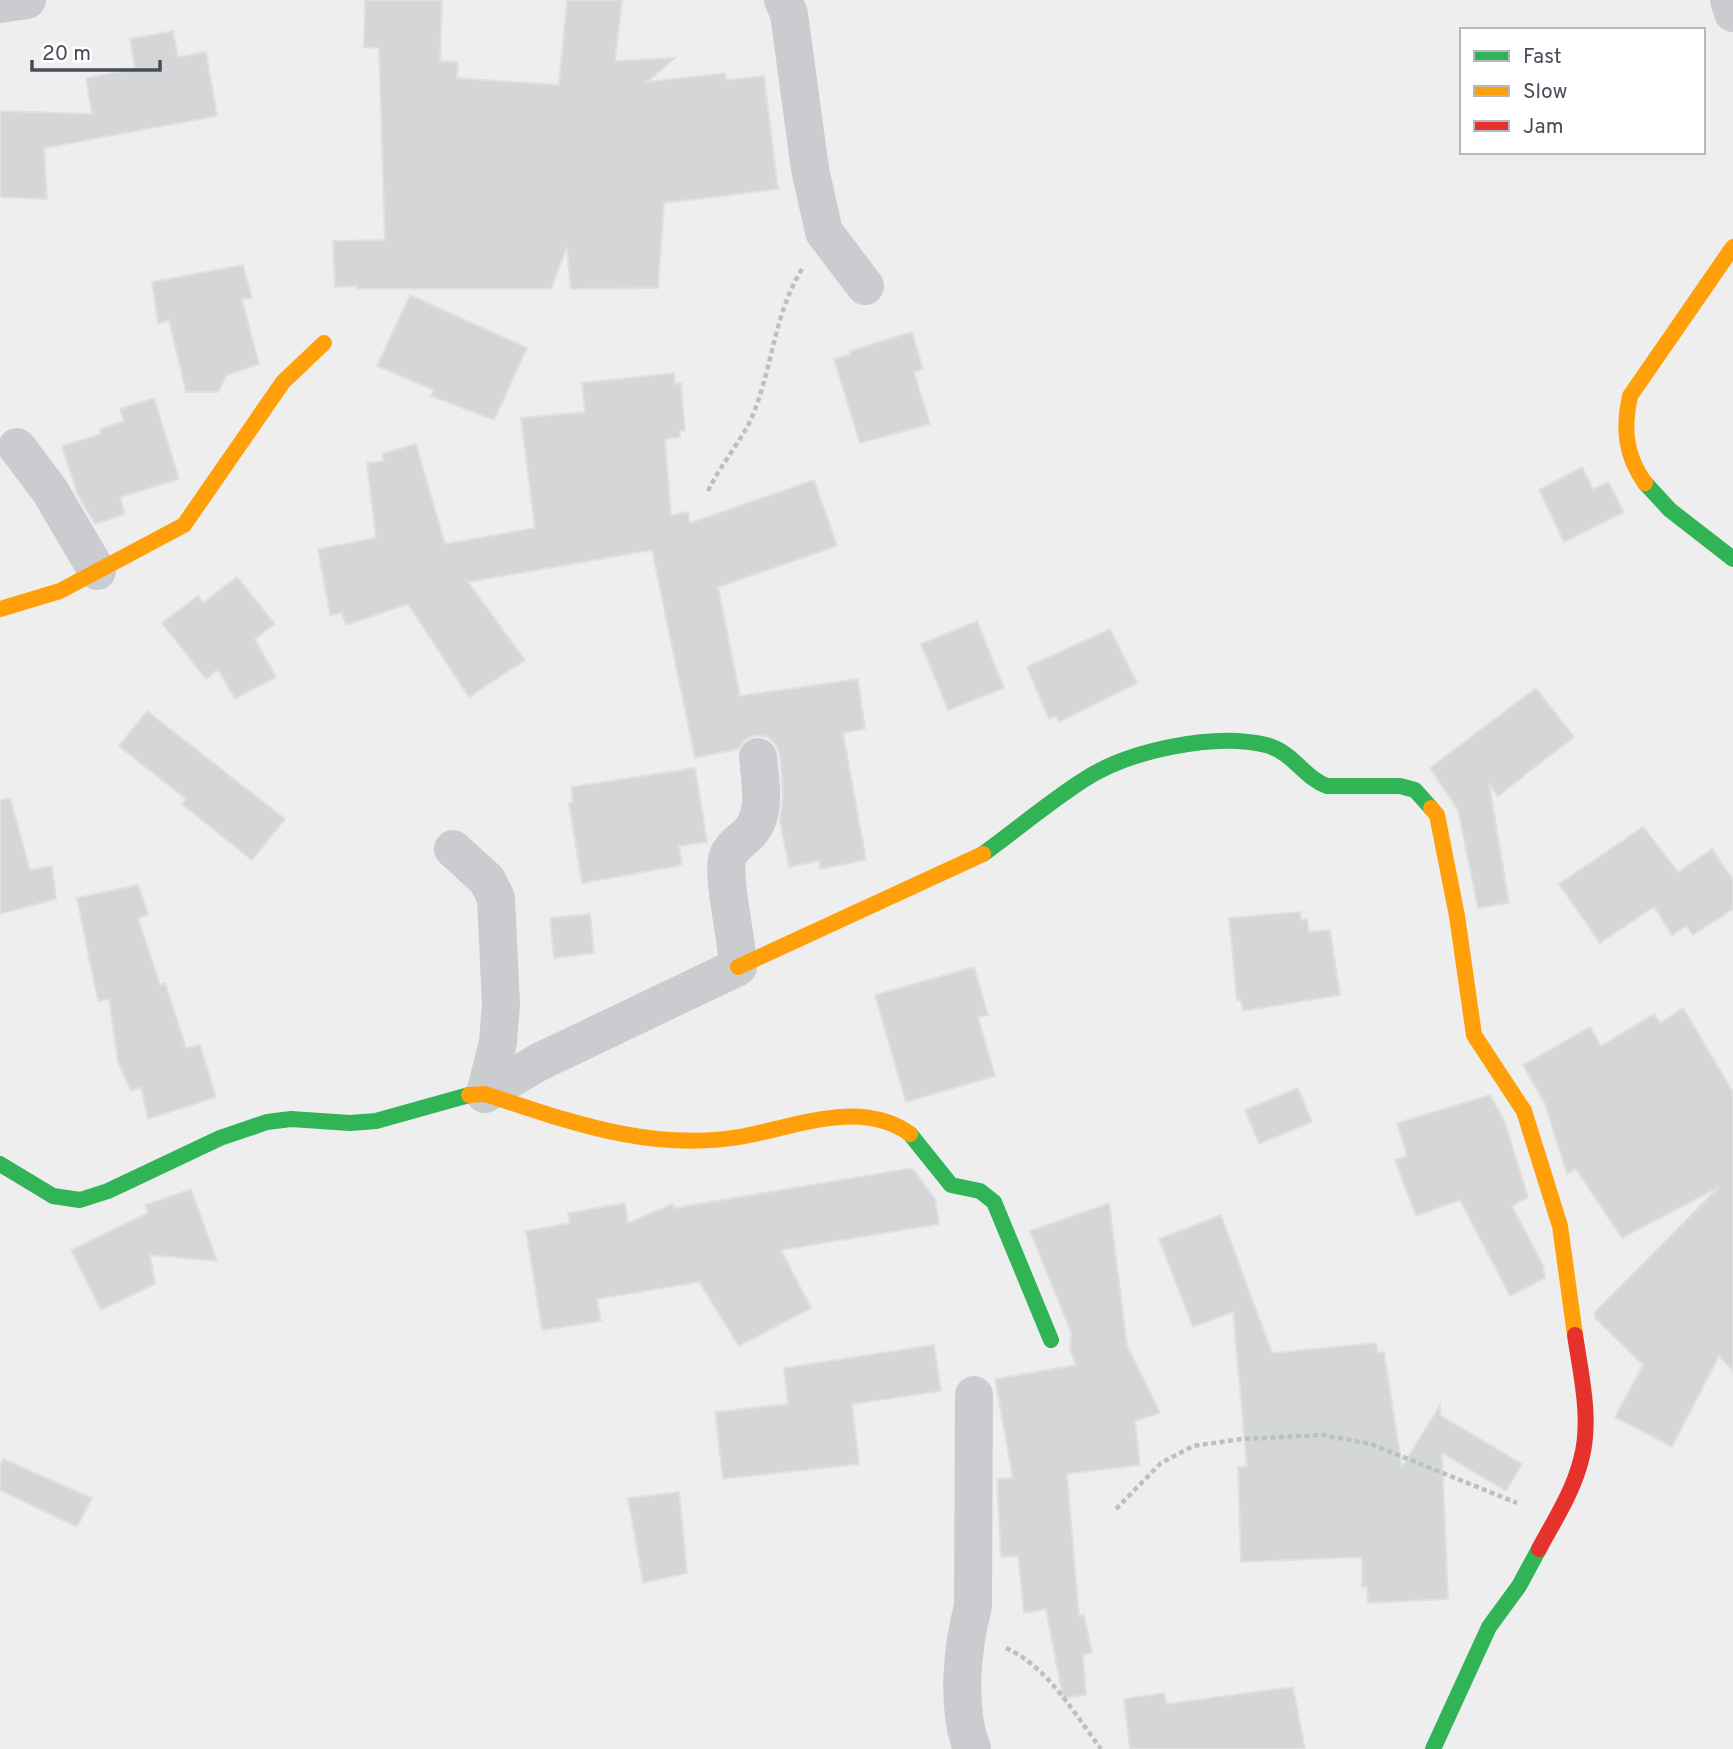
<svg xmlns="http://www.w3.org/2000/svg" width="1733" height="1749" viewBox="0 0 1733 1749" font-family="Overpass,sans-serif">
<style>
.building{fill:#d5d6d8;stroke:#dfe0e1;stroke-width:2}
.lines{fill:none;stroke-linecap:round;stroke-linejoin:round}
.path{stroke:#b8c2c0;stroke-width:4.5;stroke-dasharray:5 3.5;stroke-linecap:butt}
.street{stroke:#cacccf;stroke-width:38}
.fast{stroke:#30b455;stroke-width:16}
.slow{stroke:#ff9f0a;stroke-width:16}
.jam{stroke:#e5322d;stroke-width:16}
</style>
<rect width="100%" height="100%" fill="#eee"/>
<g class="building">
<polygon points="365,0 442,0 440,61 458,62 457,78 559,85 567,0 622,0 615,61 675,58 647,82 725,73 726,80 764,76 778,189 664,203 658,288 571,289 567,247 551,289 357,289 357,286 335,287 333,241 385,240 379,48 364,47"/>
<polygon points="173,31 178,57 206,52 217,116 44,148 47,199 0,197 0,111 92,114 86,78 135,69 130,39"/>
<polygon points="243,265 252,298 242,299 259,364 227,375 218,392 186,392 169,320 158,324 152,282"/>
<polygon points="410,295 527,348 494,420 431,396 434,390 377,366"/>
<polygon points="912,332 923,369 914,372 930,424 860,443 834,359 851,354 850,351"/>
<polygon points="674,373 675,384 681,383 685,431 680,431 680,437 665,439 671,515 688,512 690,523 814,480 837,546 718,587 740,696 858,679 865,729 843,733 866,860 820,869 819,861 789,867 780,821 783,795 780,755 776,745 768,737 755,735 745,740 738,749 695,758 652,550 468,582 525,660 469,697 408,604 346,625 342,613 330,615 318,549 376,538 367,463 384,461 382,454 416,444 445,544 535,528 521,418 585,412 582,383"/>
<polygon points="154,398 179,479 120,497 125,514 95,524 77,493 62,446 101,434 100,429 124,421 120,409"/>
<polygon points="1582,467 1593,489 1608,482 1624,512 1564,542 1539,490"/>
<polygon points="237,577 275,624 255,639 276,677 235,699 218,669 206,679 162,623 198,596 203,603"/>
<polygon points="977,621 1004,688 948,710 921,644"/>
<polygon points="1110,629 1137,683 1059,722 1056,716 1049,719 1027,667"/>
<polygon points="1536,688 1574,737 1498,796 1489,783 1509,903 1478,908 1458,810 1430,768"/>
<polygon points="147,711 285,819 252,860 182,804 186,799 119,746"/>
<polygon points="695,768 707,842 679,846 682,864 677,866 582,883 569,803 573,802 571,787"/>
<polygon points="10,798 30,870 52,866 56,899 0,914 0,800"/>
<polygon points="1643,827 1678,872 1712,849 1733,880 1733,909 1693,935 1686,926 1672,935 1654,907 1600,943 1559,884"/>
<polygon points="138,885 148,914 138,919 160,985 165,983 186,1048 200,1045 216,1097 148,1119 141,1087 131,1091 118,1062 109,999 99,1001 97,997 77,898"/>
<polygon points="1300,912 1301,920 1307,919 1309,932 1330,930 1340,995 1243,1011 1241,1000 1237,1000 1229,918"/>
<polygon points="590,914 594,953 554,958 550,918"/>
<polygon points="974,967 988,1015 978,1017 995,1076 906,1102 875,995"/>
<polygon points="1683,1008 1733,1092 1733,1371 1719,1356 1672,1447 1615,1417 1643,1365 1595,1318 1594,1313 1719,1187 1622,1238 1576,1169 1567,1174 1545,1104 1523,1065 1590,1027 1601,1046 1654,1014 1660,1023"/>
<polygon points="1298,1088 1312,1122 1259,1144 1245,1110"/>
<polygon points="1490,1095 1504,1120 1528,1197 1512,1206 1543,1265 1545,1278 1510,1296 1460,1200 1416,1216 1395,1160 1407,1156 1397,1123"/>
<polygon points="912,1168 935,1199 939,1224 781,1250 811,1308 739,1346 699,1282 597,1299 601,1321 542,1330 526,1231 570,1223 568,1213 625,1203 628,1223 673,1204 674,1208"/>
<polygon points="191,1189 217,1261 150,1255 155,1284 101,1310 71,1250 148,1213 145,1205"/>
<polygon points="1109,1203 1127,1345 1160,1413 1135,1421 1140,1465 1067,1474 1079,1616 1084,1615 1092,1653 1083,1655 1086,1695 1063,1698 1046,1609 1024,1613 1018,1556 1001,1557 997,1479 1013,1478 995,1379 1076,1365 1070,1349 1071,1332 1030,1231"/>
<polygon points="1221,1215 1272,1353 1376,1343 1378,1353 1384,1352 1402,1467 1440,1405 1440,1415 1522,1464 1506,1491 1442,1453 1448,1599 1368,1603 1367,1587 1362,1587 1362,1557 1241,1562 1238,1467 1247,1466 1233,1312 1193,1327 1159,1239"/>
<polygon points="934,1345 941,1391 852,1404 859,1464 723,1479 715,1412 788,1404 784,1368"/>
<polygon points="3,1459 92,1498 77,1527 0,1490 0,1467"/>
<polygon points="679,1492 687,1573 643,1583 628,1498"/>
<polygon points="1293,1687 1305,1749 1130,1749 1124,1699 1164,1693 1166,1704"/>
</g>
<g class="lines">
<g class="path">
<path d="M708,491C720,465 746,435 754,412C773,364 774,315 802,269"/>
<polyline points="1116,1509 1161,1463 1193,1446 1242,1439 1323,1435 1371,1444 1517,1503"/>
<path d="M1006,1648C1048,1667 1074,1713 1101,1749"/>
</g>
<g class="street">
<polyline points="783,0 789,14 810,169 824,232 865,286"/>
<polyline points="1729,0 1733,13"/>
<polyline points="0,4 27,0"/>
<polyline points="17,447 50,491 97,571"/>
<polyline points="453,849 487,880 496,898 501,1005 498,1042 485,1094"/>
<path d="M485,1094L539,1062L738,967C737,937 723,884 727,859C730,847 743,840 751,831C767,811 760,781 758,757"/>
<path d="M972,1749C956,1707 962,1649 973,1606L974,1395"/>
</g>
<g class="fast">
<polyline points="1645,483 1670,510 1733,559"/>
<path d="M983,854C1016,830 1048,803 1082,781C1126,751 1214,732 1266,745C1293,752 1303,777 1327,786H1400L1415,790L1431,808"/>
<polyline points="910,1134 951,1185 980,1191 994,1202 1051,1340"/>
<polyline points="0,1164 53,1196 80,1200 108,1191 220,1138 267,1122 291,1119 350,1123 376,1121 469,1095"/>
<polyline points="1433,1749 1489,1627 1519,1586 1539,1549"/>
</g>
<g class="slow">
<path d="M1645,483C1625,455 1623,429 1630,396L1733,247"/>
<polyline points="0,609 60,591 184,525 283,382 324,343"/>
<polyline points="1431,808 1437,815 1457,916 1474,1035 1524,1111 1560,1226 1575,1335"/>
<polyline points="738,967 983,854"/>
<path d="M469,1095L485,1094C571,1122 653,1153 745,1136C797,1126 862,1099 910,1134"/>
</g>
<path class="jam" d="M1539,1549C1554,1521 1573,1492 1581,1460C1592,1421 1581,1375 1575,1335"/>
</g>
<rect x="1460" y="28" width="245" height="126" fill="#ffffff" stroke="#b5b8bc" stroke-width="2"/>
<rect x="1474" y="51" width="35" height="10" fill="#30b455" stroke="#b5b8bc" stroke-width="2"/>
<text x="1523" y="63" font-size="21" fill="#474d58">Fast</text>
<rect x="1474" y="86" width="35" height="10" fill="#ff9f0a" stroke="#b5b8bc" stroke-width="2"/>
<text x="1523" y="98" font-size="21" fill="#474d58">Slow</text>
<rect x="1474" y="121" width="35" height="10" fill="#e5322d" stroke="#b5b8bc" stroke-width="2"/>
<text x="1523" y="133" font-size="21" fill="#474d58">Jam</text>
<path d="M32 60v10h128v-10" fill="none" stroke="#474d58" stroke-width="3.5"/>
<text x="42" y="60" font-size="21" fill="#474d58" stroke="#ffffff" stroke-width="5" paint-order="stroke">20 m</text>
</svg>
